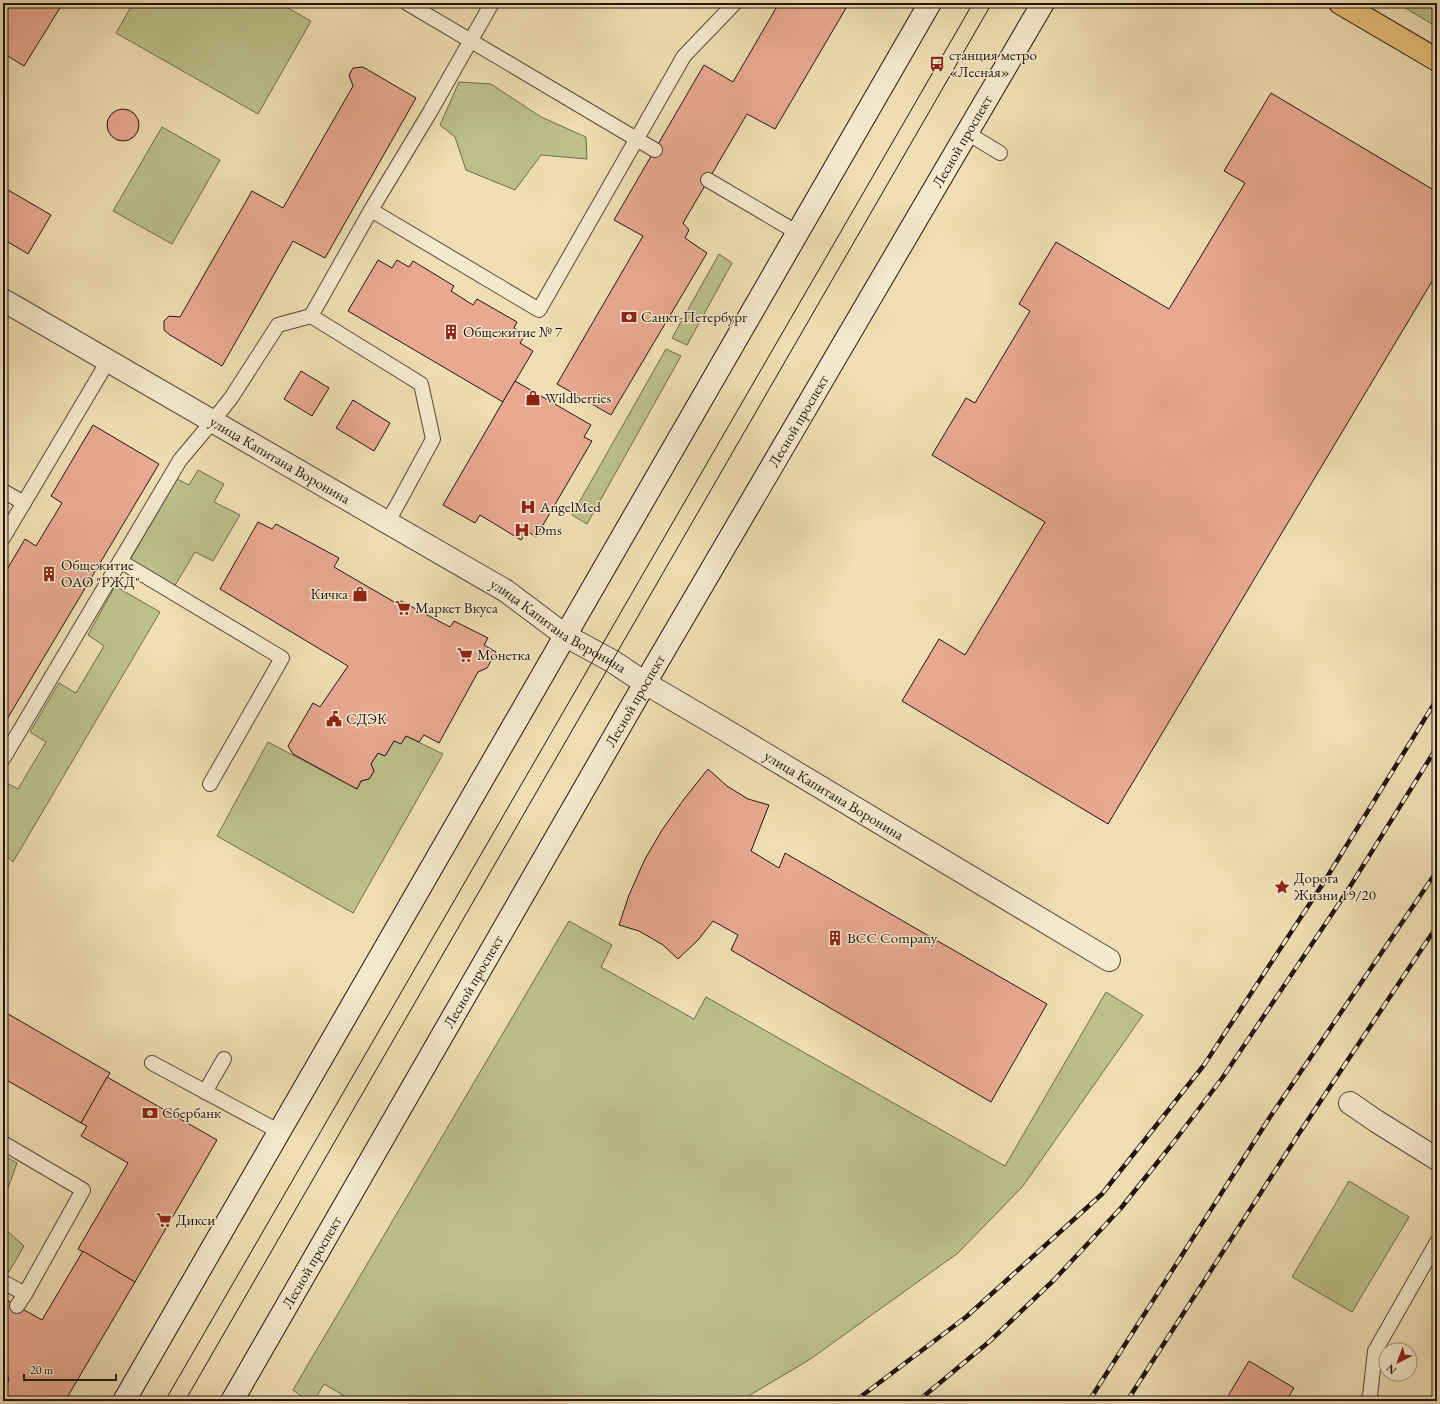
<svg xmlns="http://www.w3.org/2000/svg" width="1440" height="1404" viewBox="0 0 1440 1404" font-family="'EB Garamond',serif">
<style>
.green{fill:#bcc18b;stroke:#6e6a4d}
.building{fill:#e9a991;stroke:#21140f}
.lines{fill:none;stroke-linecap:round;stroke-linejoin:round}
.service-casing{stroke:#554738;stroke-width:16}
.minor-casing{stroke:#554738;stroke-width:24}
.secondary-casing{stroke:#21140f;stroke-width:24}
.primary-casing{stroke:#21140f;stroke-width:24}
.service{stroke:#f5eace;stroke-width:14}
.minor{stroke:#f5eace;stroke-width:22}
.secondary{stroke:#f5eace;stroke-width:22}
.primary{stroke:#e8c07a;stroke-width:22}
.tram{stroke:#21140f;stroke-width:1}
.rail-casing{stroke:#21140f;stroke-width:4.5}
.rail{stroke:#f5eace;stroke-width:3;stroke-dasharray:9;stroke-linecap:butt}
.labels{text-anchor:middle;stroke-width:3;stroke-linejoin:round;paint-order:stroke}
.poi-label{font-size:15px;fill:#21140f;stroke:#f5eace;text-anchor:start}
.street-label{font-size:15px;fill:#21140f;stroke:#f5eace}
</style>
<rect width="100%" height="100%" fill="#f0dfb4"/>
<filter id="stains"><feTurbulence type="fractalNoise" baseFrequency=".005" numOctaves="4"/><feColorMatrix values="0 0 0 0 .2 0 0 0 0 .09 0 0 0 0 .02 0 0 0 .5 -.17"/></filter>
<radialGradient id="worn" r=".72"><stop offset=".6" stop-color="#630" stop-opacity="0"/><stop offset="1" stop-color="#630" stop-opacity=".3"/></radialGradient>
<g class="green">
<polygon points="133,3 279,3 311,21 258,114 116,33"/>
<polygon points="1397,3 1421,3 1437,11 1437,27"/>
<polygon points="459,82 491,84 541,117 586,137 587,159 541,155 515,190 466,170 455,137 440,125"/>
<polygon points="162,127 220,160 172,244 113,211"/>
<polygon points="719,254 732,263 687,345 672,338"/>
<polygon points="666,349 681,356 587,524 572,515"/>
<polygon points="198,470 224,484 214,502 240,515 213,561 195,552 171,592 127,565 177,479 189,485"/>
<polygon points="115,586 160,612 13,862 3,852 3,781 18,789 46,742 30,732 59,683 76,693 104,646 88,635"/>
<polygon points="406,736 443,754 353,913 217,836 268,742 357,789 361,781 369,779 374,771 371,764 378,753 385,756 394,741"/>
<polygon points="569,921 612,945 601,967 694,1019 706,997 1005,1166 1106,992 1143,1015 1023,1186 958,1253 809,1360 740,1401 388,1401 381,1397 379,1401 353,1401 324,1384 314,1401 308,1401 293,1390"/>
<polygon points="3,1155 17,1163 3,1202"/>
<polygon points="1349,1181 1409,1217 1352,1312 1292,1277"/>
<polygon points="3,1227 24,1246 9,1272 3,1269"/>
</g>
<g class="building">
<polygon points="3,3 63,3 24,66 3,53"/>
<polygon points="779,3 849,3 775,129 747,114 683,223 689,230 685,238 707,253 611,415 557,384 643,236 614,220 704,65 733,82"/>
<polygon points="363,67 416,98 325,258 293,241 222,366 170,335 164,330 164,321 169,316 180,317 252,191 283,208 353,86 349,75 353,68"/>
<polygon points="1271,93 1437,192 1437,273 1108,824 902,701 939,639 965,655 1045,522 932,455 966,398 975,403 1030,311 1019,304 1056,242 1169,309 1245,183 1224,171"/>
<circle cx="123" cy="125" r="16"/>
<polygon points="3,187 51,215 28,254 3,239"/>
<polygon points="378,260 392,268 397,260 409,267 413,261 454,286 451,291 473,305 477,299 517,322 514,328 525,335 520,343 533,351 503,402 348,311"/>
<polygon points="301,371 329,388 312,416 284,399"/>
<polygon points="515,381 591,425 584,437 592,441 536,537 527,531 521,540 480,515 475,523 443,505"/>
<polygon points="353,400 390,423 374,451 336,428"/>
<polygon points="93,425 159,464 3,726 3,576 25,539 36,546 62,503 51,496"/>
<polygon points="258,522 272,529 276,524 339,558 334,567 396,603 401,601 450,627 454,621 488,638 484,645 496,652 487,668 478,672 439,743 424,735 419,742 406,736 401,744 394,741 385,756 378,753 371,764 374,771 369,779 361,781 357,789 293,754 288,746 313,703 320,707 348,666 220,589"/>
<polygon points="708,769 727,786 748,799 769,805 751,851 779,868 785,853 1047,1004 991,1102 731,950 738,935 713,921 698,940 678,959 663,945 639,931 619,925 629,895 645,859 662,830 684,799"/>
<polygon points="3,1011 110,1073 81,1123 3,1078"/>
<polygon points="107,1077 217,1140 135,1282 78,1249 128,1163 81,1136 87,1126 81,1123"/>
<polygon points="83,1251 135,1282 65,1401 7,1401 3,1399 3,1392 9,1380 6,1369 3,1367 3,1298 42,1320"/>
<polygon points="1249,1361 1294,1388 1286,1401 1225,1401"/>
</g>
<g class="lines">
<defs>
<g id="service">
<polyline points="407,3 655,150"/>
<polyline points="967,133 1000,153"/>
<polyline points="708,180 798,233"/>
<polyline points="371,210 539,310 684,56 735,3"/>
<polyline points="311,316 421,384 433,439 400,500 387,523"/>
<polyline points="3,491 24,503"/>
<polyline points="3,538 108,361"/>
<polyline points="120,561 282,658 210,784"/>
<polyline points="3,759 180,460 212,422 231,398 278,325 311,316 371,210 430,112 492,3"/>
<polyline points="152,1063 280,1132"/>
<polyline points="205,1092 224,1059"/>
<polyline points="3,1143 83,1190 25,1294 17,1306"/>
<polyline points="3,1282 25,1294"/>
<polyline points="1367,1401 1370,1396 1375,1351 1437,1242"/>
</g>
<g id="minor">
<path id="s1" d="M3,300L506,591L566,636L612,661L645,683L720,727L1109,960"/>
<polyline points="1350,1103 1376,1121 1437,1159"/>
</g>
<g id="secondary">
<polyline points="124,1401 930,3"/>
<path id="s2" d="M232,1401L645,683L1043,3"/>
</g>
<polyline id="primary" points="1340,3 1437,60"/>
</defs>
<use href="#service" class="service-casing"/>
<use href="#minor" class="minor-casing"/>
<use href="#secondary" class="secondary-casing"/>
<use href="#primary" class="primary-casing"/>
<use href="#service" class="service"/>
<use href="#minor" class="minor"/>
<use href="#secondary" class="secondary"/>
<use href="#primary" class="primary"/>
<g class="tram">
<polyline points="165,1401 973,3"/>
<polyline points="185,1401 992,3"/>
</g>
<defs>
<g id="rail">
<polyline points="855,1401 966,1317 1102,1194 1204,1065 1324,882 1437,699"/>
<polyline points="918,1401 990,1341 1054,1280 1121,1208 1173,1143 1223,1077 1346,893 1437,747"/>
<polyline points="1089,1401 1270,1117 1437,871"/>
<polyline points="1127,1401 1298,1135 1437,926"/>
</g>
</defs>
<use href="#rail" class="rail-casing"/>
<use href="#rail" class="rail"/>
</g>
<defs>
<symbol id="bus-bare" viewBox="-9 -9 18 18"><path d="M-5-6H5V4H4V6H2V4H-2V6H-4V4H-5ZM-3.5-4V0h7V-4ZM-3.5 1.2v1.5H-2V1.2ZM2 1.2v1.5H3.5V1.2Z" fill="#8f2418" stroke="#f5eace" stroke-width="2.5" paint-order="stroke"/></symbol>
<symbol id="bank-bare" viewBox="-9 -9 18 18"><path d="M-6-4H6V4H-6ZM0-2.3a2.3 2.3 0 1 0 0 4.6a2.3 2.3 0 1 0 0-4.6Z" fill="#8f2418" stroke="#f5eace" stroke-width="2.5" paint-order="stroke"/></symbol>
<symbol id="building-bare" viewBox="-9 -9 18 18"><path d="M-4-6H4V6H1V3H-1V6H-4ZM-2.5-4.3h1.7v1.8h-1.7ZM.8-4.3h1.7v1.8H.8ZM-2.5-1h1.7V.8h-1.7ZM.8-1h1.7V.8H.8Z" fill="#8f2418" stroke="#f5eace" stroke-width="2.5" paint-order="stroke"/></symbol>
<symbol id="shop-bare" viewBox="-9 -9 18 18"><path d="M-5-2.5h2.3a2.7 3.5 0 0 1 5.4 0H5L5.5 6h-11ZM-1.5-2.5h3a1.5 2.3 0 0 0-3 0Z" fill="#8f2418" stroke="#f5eace" stroke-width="2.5" paint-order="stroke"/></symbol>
<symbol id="hospital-bare" viewBox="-9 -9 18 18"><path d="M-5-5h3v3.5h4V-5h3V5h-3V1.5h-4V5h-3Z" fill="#8f2418" stroke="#f5eace" stroke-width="2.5" paint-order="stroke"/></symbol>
<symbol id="supermarket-bare" viewBox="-9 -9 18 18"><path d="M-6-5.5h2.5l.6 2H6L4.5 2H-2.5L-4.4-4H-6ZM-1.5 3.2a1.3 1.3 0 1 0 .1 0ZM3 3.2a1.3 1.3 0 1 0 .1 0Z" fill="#8f2418" stroke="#f5eace" stroke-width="2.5" paint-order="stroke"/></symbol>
<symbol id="civic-bare" viewBox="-9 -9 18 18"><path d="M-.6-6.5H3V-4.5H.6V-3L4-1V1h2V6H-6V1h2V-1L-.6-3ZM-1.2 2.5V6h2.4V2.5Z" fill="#8f2418" stroke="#f5eace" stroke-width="2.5" paint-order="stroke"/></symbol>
<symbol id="sight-bare" viewBox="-9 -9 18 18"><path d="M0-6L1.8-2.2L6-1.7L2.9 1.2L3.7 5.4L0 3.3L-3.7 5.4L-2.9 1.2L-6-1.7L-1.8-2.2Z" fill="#8f2418" stroke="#f5eace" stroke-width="2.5" paint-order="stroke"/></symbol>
</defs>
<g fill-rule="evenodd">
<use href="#bus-bare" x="926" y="53" width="22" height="22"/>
<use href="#bank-bare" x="618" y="306" width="22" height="22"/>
<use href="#building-bare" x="440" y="321" width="22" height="22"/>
<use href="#shop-bare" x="522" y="387" width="22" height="22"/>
<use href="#hospital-bare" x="517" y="496" width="22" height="22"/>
<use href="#hospital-bare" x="511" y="519" width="22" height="22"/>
<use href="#building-bare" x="38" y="563" width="22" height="22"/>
<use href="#shop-bare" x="349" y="583" width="22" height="22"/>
<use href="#supermarket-bare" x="392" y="597" width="22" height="22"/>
<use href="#supermarket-bare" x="454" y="644" width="22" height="22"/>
<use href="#civic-bare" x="323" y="708" width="22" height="22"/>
<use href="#sight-bare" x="1271" y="876" width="22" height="22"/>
<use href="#building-bare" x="824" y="927" width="22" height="22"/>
<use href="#bank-bare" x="139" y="1102" width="22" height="22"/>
<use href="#supermarket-bare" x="153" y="1209" width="22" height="22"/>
</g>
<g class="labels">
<g class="poi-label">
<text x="949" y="60">станция метро<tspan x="949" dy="17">«Лесная»</tspan></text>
<text x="641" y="322">Санкт-Петербург</text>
<text x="463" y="337">Общежитие № 7</text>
<text x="545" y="403">Wildberries</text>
<text x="540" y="512">AngelMed</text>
<text x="534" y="535">Dms</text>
<text x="61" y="570">Общежитие<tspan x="61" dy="17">ОАО "РЖД"</tspan></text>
<text x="348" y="599" text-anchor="end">Кичка</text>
<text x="415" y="613">Маркет Вкуса</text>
<text x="477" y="660">Монетка</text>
<text x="346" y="724">СДЭК</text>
<text x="1294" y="883">Дорога<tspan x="1294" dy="17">Жизни 19/20</tspan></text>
<text x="847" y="943">BCC Company</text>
<text x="162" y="1118">Сбербанк</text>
<text x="176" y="1225">Дикси</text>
</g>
<g class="street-label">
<text dy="5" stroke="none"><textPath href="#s2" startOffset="1456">Лесной проспект</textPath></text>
<text dy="5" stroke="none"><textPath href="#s2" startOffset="1132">Лесной проспект</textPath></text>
<text dy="5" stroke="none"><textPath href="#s1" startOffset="320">улица Капитана Воронина</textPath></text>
<text dy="5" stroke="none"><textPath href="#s1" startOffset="644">улица Капитана Воронина</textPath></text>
<text dy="5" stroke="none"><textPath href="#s2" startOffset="808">Лесной проспект</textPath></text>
<text dy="5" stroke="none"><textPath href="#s1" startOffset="968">улица Капитана Воронина</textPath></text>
<text dy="5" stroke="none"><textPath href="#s2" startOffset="484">Лесной проспект</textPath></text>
<text dy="5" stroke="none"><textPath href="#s2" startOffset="160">Лесной проспект</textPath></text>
</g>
</g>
<rect width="1440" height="1404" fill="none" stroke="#f0dfb4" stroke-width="16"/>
<rect x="4" y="4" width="1432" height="1396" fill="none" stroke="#21140f" stroke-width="2"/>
<rect x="8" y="8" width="1424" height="1388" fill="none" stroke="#21140f"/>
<g transform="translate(1398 1362) rotate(222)"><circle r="19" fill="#f5eace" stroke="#a09482"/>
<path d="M0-3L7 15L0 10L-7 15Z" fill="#8f2418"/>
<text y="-6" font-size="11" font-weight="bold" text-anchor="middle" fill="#21140f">N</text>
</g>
<path d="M24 1374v6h92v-6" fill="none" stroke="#21140f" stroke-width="2"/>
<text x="30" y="1374" font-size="12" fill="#21140f" stroke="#f5eace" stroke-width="3" paint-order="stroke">20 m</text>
<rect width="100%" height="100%" filter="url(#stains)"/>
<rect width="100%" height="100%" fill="url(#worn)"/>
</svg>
